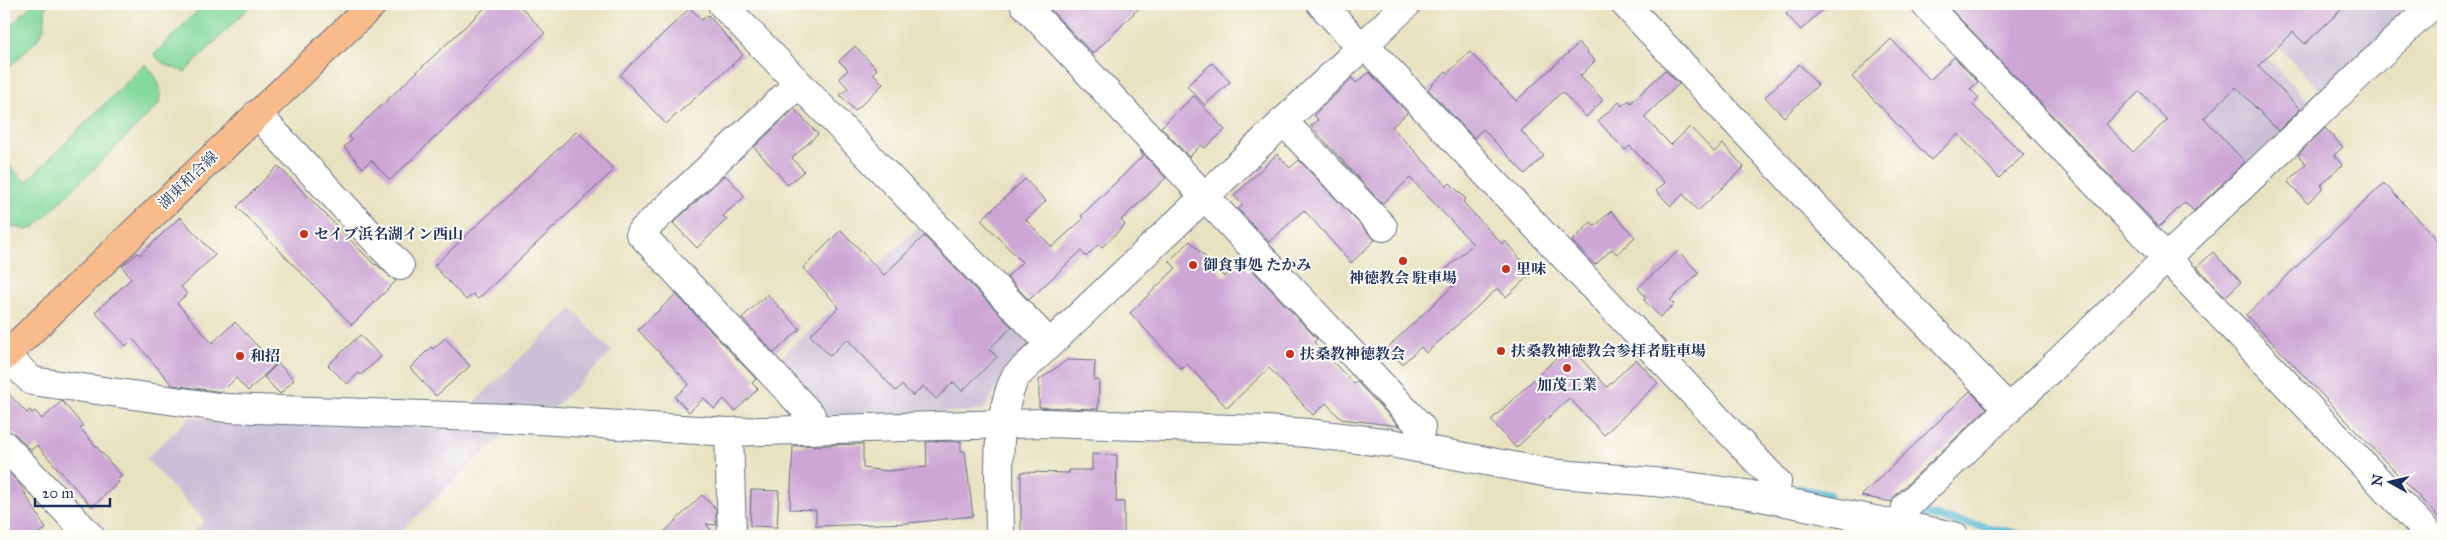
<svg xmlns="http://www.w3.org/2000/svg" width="2447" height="540" font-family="'IM FELL Great Primer','Noto Serif JP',serif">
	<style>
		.industrial { fill: #cabfd6 }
		.green { fill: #84d99c; stroke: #50847d }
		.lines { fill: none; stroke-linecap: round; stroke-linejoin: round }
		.stream { stroke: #53b7d2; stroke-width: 8 }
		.building { fill: #cda6d5; fill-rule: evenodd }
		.minor-casing { stroke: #636e81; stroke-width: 30 }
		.major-casing { stroke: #636e81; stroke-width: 30 }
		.minor { stroke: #fff; stroke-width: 28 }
		.major { stroke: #fabb8c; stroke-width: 28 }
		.poi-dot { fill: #c8321e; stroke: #fdfcf7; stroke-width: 2 }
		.labels { text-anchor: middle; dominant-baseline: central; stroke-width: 4; stroke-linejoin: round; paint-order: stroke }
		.street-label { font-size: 15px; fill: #1b2f5e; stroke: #fdfcf7 }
		.poi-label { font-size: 15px; font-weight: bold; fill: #1b2f5e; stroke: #fdfcf7; text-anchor: start }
	</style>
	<rect width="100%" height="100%" fill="#fdfcf7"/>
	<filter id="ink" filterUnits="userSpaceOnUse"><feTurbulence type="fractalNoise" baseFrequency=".02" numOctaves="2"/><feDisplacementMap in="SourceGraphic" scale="10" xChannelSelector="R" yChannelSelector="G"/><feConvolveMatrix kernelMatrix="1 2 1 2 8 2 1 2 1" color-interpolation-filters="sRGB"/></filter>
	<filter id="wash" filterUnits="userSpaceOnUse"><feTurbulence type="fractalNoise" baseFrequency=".0096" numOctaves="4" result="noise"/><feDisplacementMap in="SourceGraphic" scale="20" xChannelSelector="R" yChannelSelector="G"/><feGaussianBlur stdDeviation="1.12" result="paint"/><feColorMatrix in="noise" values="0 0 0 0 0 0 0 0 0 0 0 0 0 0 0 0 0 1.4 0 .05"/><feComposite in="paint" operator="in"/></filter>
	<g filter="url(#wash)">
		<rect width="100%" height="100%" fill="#e9e2c1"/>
		<g class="industrial">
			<polygon points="2053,4 2216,4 2313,106 2227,187"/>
			<polygon points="2237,4 2419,4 2324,95"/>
			<polygon points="923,223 1031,344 1006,371 983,411 820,417 772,366"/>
			<polygon points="572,309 612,352 554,408 472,404"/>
			<polygon points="190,417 225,421 507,431 396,536 189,536 205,521 146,459"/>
		</g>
		<g class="green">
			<polygon points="32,4 46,4 44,28 37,40 4,73 4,32"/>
			<polygon points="204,4 252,4 185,72 164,64 154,55"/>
			<path d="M 145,64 C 157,78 163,84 159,104 L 35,227 L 27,230 L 4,224 L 4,160 L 26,182 Z"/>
		</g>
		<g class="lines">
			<g class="stream">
				<polyline points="1797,488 1829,495"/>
				<polyline points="1923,514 2028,536"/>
			</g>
		</g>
		<g id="blocks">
			<g class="building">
				<polygon points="489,4 518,4 545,33 390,180 371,160 363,168 344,147 352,140 349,136"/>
				<polygon points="1045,4 1143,4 1093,54"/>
				<polygon points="1797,4 1828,4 1801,30 1786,14"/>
				<path d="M 1946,4 L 2347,4 L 2305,44 L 2293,32 L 2258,66 L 2300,109 L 2278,131 L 2236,87 L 2204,118 L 2245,162 L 2194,211 L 2185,202 L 2159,227 ZM 2140,91 L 2167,120 L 2133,152 L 2106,124 Z"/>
				<polygon points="690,8 702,20 708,15 743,55 666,124 620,75"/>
				<polygon points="1891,39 1930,80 1954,57 1978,82 1970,89 1979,98 1973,105 2024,155 1999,178 1958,134 1931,160 1852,77"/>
				<polygon points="1579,43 1595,61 1580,76 1603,100 1586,117 1562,92 1521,131 1544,156 1525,174 1483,129 1474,138 1428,89 1446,71 1448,73 1470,52 1516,101"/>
				<polygon points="855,46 877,69 873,73 883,84 855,111 840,95 848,88 839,78 848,70 839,61"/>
				<polygon points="1212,63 1230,82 1205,105 1187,86"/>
				<polygon points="1799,64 1818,85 1784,117 1765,97"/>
				<polygon points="1665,70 1679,84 1644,117 1671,145 1690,127 1714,152 1723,144 1744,167 1698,211 1683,194 1671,206 1656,191 1665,183 1630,146 1625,150 1598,121 1619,102 1622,106 1629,100 1631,103"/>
				<polygon points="1369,72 1407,113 1392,127 1447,186 1450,183 1466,199 1463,202 1502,244 1505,241 1532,273 1506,297 1498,288 1426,353 1421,347 1402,364 1387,348 1454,285 1442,273 1473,244 1410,178 1382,204 1311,126 1318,120 1314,115 1352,78 1356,83"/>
				<polygon points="1194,96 1225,130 1205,148 1201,145 1189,157 1161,127"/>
				<polygon points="794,109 818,134 792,158 804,171 788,185 754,147"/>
				<polygon points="2325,128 2343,147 2334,155 2342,165 2321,185 2324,187 2307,203 2288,182 2306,164 2298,155"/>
				<polygon points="577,131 614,170 478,299 473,294 466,300 434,266"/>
				<polygon points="1139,149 1166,178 1121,220 1125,225 1102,247 1099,244 1086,257 1081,251 1029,300 1007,277 1022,262 981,220 1025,179 1046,201 1026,220 1052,247 1083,219 1081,216 1143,156"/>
				<polygon points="1277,154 1290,168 1299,160 1375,240 1351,263 1304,210 1269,242 1238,209 1243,205 1234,196"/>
				<polygon points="278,166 375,265 376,264 396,281 352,325 237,207"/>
				<polygon points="725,175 745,196 723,216 727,219 697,248 673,223"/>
				<polygon points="2384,183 2443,246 2443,522 2246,315"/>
				<polygon points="1611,211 1635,237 1617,254 1612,249 1595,265 1572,241 1591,222 1595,226"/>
				<polygon points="180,217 215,255 181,287 187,294 177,303 212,343 235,322 275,365 248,391 236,378 222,392 172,385 133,339 126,346 95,312 131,279 122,266 138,253 140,255"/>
				<polygon points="841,230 884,275 924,236 1012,327 989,349 997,357 962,391 954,382 936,399 923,386 913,396 902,385 896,391 847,339 830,356 810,335 839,307 803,268"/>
				<polygon points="1190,241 1224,277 1243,260 1317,339 1314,342 1354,384 1357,382 1399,426 1341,419 1326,403 1313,415 1269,368 1227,408 1187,364 1182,369 1130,313 1176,268 1169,261"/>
				<polygon points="1678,251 1699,273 1670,300 1674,304 1660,317 1644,300 1646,297 1638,288"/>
				<polygon points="2213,252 2241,282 2225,297 2197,267"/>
				<polygon points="676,294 756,379 752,383 758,389 735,411 724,399 714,409 704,398 689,412 675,397 689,384 638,330"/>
				<polygon points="767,294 800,329 774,353 742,318"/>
				<polygon points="360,335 381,357 361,375 359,373 347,384 328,365"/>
				<polygon points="445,338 470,366 436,396 410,368 431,347 433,349"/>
				<polygon points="1569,346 1607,387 1636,359 1658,383 1604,435 1569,398 1516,448 1491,420"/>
				<polygon points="1067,360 1095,361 1094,380 1099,380 1098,409 1039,407 1039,380"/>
				<polygon points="278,363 294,380 280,394 264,377"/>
				<polygon points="4,389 27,413 30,410 32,413 35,411 42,419 62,401 83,426 80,428 122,476 117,480 119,482 92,507 37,445 31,450 15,434 4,430"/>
				<polygon points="1970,391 1987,408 1895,496 1892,502 1861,496"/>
				<polygon points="961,441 961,451 965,451 973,516 909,523 816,526 816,510 790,509 793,446 863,444 863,468 887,471 927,467 926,442"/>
				<polygon points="1092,454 1117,455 1116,502 1124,502 1124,536 1021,536 1021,472 1069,473 1069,470 1092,470"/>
				<polygon points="4,467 19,483 46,529 34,536 10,536 4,526"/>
				<polygon points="751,490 779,491 777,527 750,526"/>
				<polygon points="702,495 716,509 716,525 706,524 716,536 660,536"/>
			</g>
		</g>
	</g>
	<g filter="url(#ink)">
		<use href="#blocks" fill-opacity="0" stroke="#636e81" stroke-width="1"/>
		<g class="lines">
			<g class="minor-casing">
				<g id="minor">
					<polyline points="722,4 1049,343"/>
					<polyline points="1024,4 1421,427 1417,448"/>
					<polyline points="1321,4 1361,47"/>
					<polyline points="1625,4 1857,251 2009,409"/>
					<polyline points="1925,4 2431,536"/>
					<polyline points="1364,44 1777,482 1774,499"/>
					<polyline points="798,84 640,233 811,415 811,430"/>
					<polyline points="257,114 400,266"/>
					<polyline points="1283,121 1383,227"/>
					<polyline points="6,355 32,381 226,408 508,418 729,432 1044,423 1265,430 1307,433 1391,443 1549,473 1665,483 1746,494 1954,536"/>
					<polyline points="729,432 732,536"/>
					<polyline points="4,445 90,536"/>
					<polyline points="1902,525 1906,507 2433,4"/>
					<path d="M 1000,536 C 1000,483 993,426 1015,377 L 1407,4"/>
				</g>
			</g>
			<g class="major-casing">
				<polyline id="major" points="4,357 373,4"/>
			</g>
			<use href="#minor" class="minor"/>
			<use href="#major" class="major"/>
		</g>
	</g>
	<g class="poi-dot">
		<circle cx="304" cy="234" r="5"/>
		<circle cx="1403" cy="261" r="5"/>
		<circle cx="1193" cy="265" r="5"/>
		<circle cx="1506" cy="269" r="5"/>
		<circle cx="1501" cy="351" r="5"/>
		<circle cx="1290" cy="354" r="5"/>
		<circle cx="240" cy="356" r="5"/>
		<circle cx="1567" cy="368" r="5"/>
	</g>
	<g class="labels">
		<g class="street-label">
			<text transform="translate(188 180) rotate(-44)">湖東和合線</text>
		</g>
		<g class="poi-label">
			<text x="314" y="234">セイブ浜名湖イン西山</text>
			<text x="1203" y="265">御食事処 たかみ</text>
			<text x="1516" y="269">里味</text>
			<text x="1403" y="278" text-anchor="middle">神徳教会 駐車場</text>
			<text x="1511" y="351">扶桑教神徳教会参拝者駐車場</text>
			<text x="1300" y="354">扶桑教神徳教会</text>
			<text x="250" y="356">和招</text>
			<text x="1567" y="385" text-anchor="middle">加茂工業</text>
		</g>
	</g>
	<rect width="2447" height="540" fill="none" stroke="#fdfcf7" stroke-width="20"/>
	<g transform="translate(2390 482) rotate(278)" stroke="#fdfcf7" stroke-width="4" paint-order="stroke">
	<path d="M0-4L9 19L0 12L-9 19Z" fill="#1b2f5e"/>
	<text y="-8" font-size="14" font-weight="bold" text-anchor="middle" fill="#1b2f5e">N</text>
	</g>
	<path d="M35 498v8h75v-8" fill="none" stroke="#1b2f5e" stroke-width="2.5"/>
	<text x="42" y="498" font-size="15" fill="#1b2f5e" stroke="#fdfcf7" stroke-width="4" paint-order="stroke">20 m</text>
</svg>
